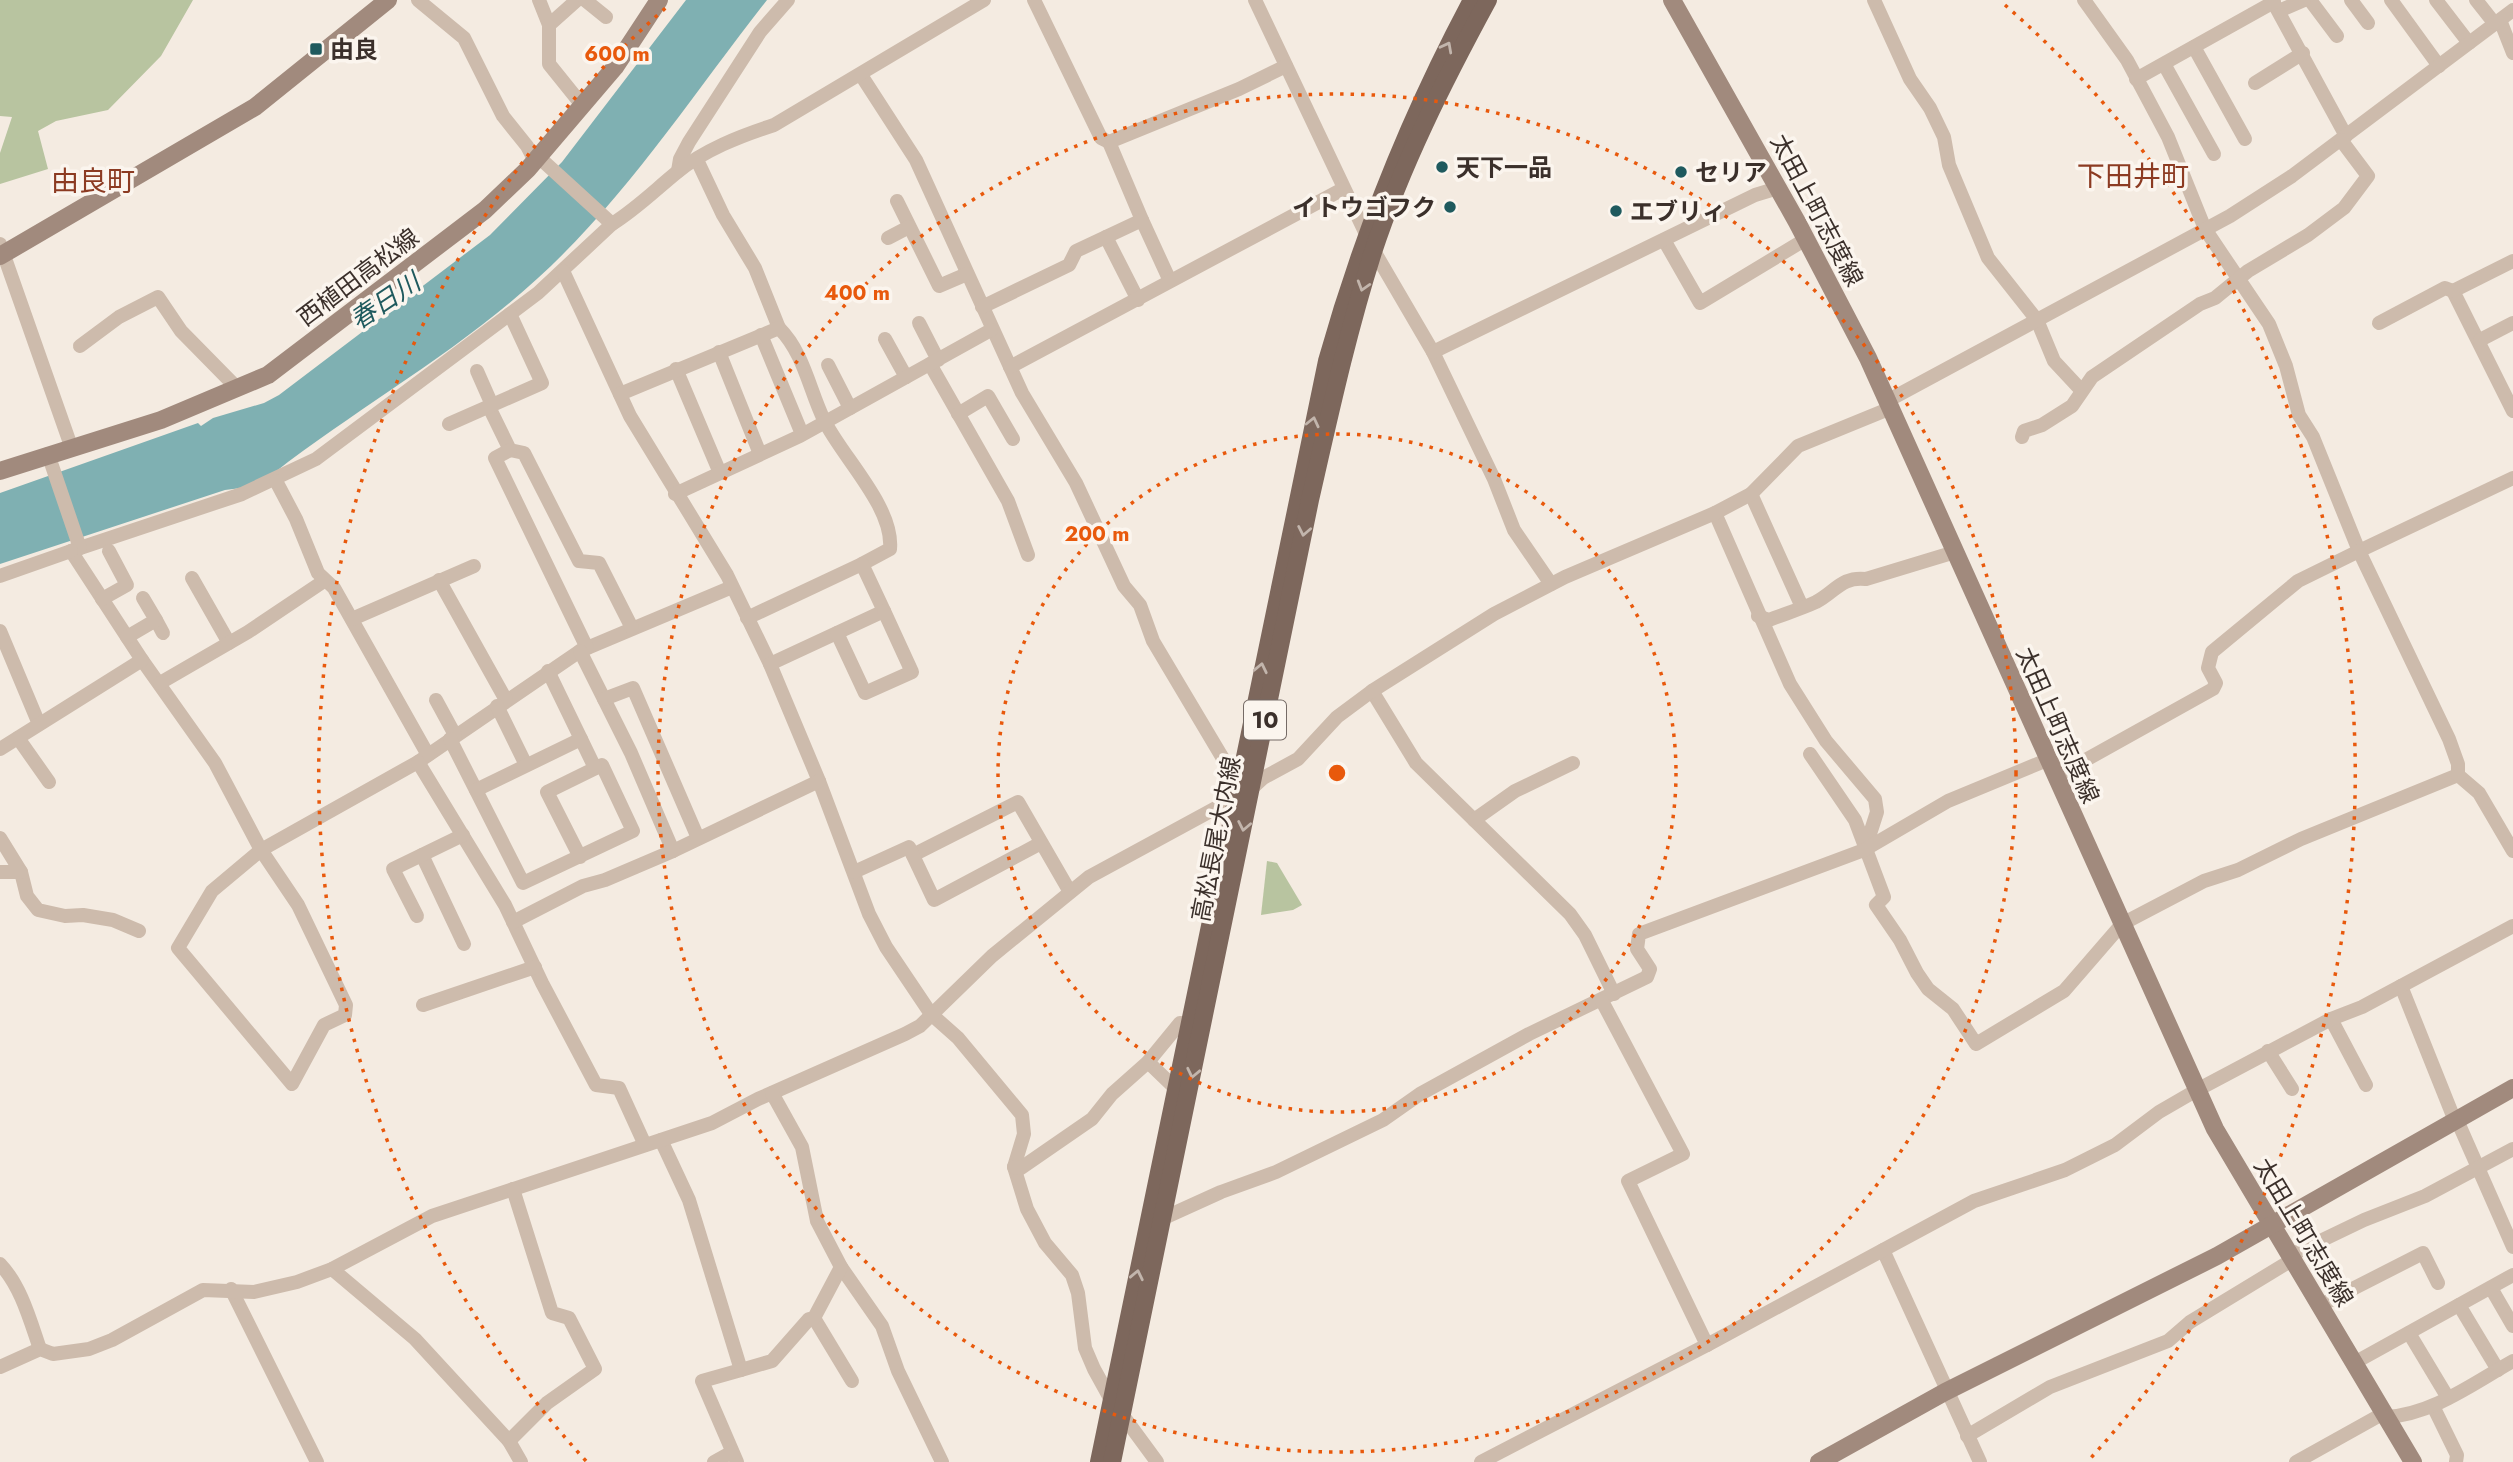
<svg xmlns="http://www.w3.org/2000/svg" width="2513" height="1462" font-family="Jost,'Noto Sans JP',sans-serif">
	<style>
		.green { fill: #b8c4a0 }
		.water { fill: #7fb0b2 }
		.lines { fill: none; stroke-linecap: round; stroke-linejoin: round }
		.street { stroke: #cdbbac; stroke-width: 14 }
		.secondary { stroke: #a18a7d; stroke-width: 18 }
		.primary { stroke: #7d675c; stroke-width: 18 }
		.oneway { stroke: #c2b5ac }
		.ring { fill: none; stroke: #e8590c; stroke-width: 3.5; stroke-dasharray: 3.5 7 }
		.poi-dot { fill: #1f5a5e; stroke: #fbf5ee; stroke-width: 2.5 }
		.labels { text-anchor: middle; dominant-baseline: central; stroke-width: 7; stroke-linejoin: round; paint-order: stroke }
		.shield { fill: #fbf5ee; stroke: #756b66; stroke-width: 2 }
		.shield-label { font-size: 23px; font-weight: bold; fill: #3b302b }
		.poi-label { font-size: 24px; font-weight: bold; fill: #3b302b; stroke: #fbf5ee; text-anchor: start }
		.street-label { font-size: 24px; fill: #3b302b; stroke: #fbf5ee }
		.water-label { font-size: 26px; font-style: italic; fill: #1f5a5e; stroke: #fbf5ee }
		.quarter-label { font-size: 28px; fill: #8c3b22; stroke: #fbf5ee }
		.centre { fill: #e8590c; stroke: #fbf5ee; stroke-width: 3.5 }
		.ring-label { font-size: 21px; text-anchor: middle; font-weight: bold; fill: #e8590c; stroke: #fbf5ee; stroke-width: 7; stroke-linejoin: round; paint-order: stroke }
	</style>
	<rect width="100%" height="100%" fill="#f4ebe1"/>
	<g class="green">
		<polygon points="0,0 193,0 161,56 108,110 56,121 38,131 48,169 0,184 0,153 12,117 0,116"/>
		<polygon points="1267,861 1277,863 1302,905 1293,910 1261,915"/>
	</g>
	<path class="water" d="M 686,0 L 767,0 C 693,94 628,196 538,278 C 457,353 360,406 274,473 L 241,488 L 225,490 L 0,564 L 0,493 L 198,423 L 201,426 L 213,418 L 264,403 L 279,395 L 490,235 L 562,162 Z"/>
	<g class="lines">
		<g class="street">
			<polyline points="418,0 464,38 503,116 527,146 535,161 543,161 612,224 538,293 316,459 242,494 71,551 142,660 215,763 261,850 298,905 346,1005 345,1015 324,1025 292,1084 178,948 212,891 261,850 418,762 580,651 732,587"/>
			<polyline points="539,0 549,25"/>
			<polyline points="577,0 549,25 549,64 582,105"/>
			<polyline points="585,0 606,17"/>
			<polyline points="1034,0 1101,138 1109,142"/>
			<polyline points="1255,0 1374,251 1433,352 1494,479 1514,530 1551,584"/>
			<polyline points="1874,0 1910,79 1930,108 1944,137 1949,165 1988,258 2037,320 2054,361 2081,390"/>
			<polyline points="2084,0 2127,60 2168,137 2205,229 2269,324 2286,366 2299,415 2313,437 2359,551 2513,478"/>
			<polyline points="2272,0 2346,136"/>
			<polyline points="2310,0 2337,36"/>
			<polyline points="2351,0 2368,23"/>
			<polyline points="2391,0 2439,66"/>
			<polyline points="2436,0 2469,43"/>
			<polyline points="2476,0 2495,24"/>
			<polyline points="2279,11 2304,0"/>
			<polyline points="2500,20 2513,53"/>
			<polyline points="2194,47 2245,139"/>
			<polyline points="2164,64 2214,154"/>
			<polyline points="861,75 916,160 1022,393 1076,483 1124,586 1140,605 1153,641 1231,772 1240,774"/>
			<polyline points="2136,79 2274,2"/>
			<polyline points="2255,83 2303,53"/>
			<polyline points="697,160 723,215 755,268 779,328"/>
			<polyline points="678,171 680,159 689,142 760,32 788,0"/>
			<polyline points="897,201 939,286 967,274"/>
			<polyline points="1142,220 1109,142 1239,89 1286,66"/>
			<path d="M 612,224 C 636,209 654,191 676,173 C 704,150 740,136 774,125 L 984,0"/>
			<polyline points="1106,237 1138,300"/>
			<polyline points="888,238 909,227"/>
			<polyline points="1664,240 1700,303 1806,239"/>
			<polyline points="0,244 71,446"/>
			<polyline points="2513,261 2453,291 2513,411"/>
			<polyline points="563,271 630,416 727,575 770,664 819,781 869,914 886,947 931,1014 958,1038 1022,1115 1024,1134 1014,1167 1027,1209 1045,1243 1072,1275 1078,1293 1085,1348 1094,1369 1110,1398 1157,1462"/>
			<polyline points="982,307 1069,265 1076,251 1142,220 1170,281"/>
			<polyline points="919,323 938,360"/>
			<polyline points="2379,323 2445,288 2453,291"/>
			<polyline points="761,335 802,434"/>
			<polyline points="885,339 906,377"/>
			<polyline points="2480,340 2513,323"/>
			<polyline points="80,346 119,317 158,297 181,331 238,389"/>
			<polyline points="719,352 760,454"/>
			<polyline points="1433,352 1755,195 1778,188"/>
			<polyline points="930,364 1008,501 1028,555"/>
			<polyline points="828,365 850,408"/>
			<polyline points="1010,367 1343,189"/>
			<polyline points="676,369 720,473"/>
			<polyline points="477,371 492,405"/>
			<path d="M 620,394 L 779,328 C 804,353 809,389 824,420 C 842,457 894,507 890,549 L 862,564"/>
			<polyline points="1887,401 2230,216 2292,176 2513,10"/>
			<polyline points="489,407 510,450 524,453 579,561 599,563 632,628"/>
			<polyline points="958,414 988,396 1013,439"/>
			<polyline points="449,424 542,383 510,314"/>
			<polyline points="2022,437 2024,431 2042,425 2072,406 2092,377 2200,304 2215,298 2248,271 2308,235 2344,208 2368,176 2341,140"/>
			<polyline points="510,450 495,458 587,648"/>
			<polyline points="48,454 80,548"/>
			<polyline points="276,481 296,519 318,573 334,588 428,755"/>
			<polyline points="675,494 800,436 991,330"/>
			<polyline points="1751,494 1802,607"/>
			<polyline points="1715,513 1790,684 1826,741 1875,799 1877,812 1868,840"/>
			<polyline points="0,576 71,551"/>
			<polyline points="192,578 229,643"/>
			<polyline points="439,580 506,700"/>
			<polyline points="102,599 127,585 109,551"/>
			<path d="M 1758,616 L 1769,620 C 1784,614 1801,609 1816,602 C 1835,592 1842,576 1866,579 L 1955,552"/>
			<polyline points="747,618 862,564 884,611 770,664"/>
			<polyline points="352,619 474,566"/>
			<polyline points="156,620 163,633"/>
			<polyline points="0,631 39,724"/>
			<polyline points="837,633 865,693 912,672 884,611"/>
			<polyline points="127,637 156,620 143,598"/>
			<polyline points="580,651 631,753 673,851 819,781"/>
			<polyline points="548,671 581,739"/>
			<polyline points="160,683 248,632 324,581"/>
			<polyline points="1372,691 1416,763 1570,914 1585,935 1614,994"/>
			<polyline points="604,699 633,688 698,838"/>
			<polyline points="436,700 455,735"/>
			<polyline points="497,706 526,765"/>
			<polyline points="18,738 49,782"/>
			<polyline points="450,739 523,883 633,831 602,765 547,792 580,857"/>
			<polyline points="0,749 142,660"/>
			<polyline points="1810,754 1855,820 1884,897 1876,905 1900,940 1917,973 1928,989 1953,1009 1976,1044 2064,991 2122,924 2204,881 2238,870 2301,839 2458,775"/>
			<polyline points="418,762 505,905 542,983 596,1085 619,1088 645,1145"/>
			<polyline points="2055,777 2213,689 2216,683 2208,668 2212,652 2298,581 2359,551 2449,739 2458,764 2458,775 2479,793 2513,851"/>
			<polyline points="476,790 581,739 595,768"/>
			<polyline points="1474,820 1515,791 1573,763"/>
			<polyline points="0,838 21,872 27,896 38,910 65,916 83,915 113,920 139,931"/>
			<polyline points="422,855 464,944"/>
			<polyline points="913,855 1018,802 1070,892"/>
			<polyline points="0,872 21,872"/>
			<polyline points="854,872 909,847 934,900 1041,843"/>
			<polyline points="417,916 393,869 463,835"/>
			<polyline points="513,922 583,886 605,880 673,851"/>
			<polyline points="2401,986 2455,1121"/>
			<polyline points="423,1005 535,967"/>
			<polyline points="2331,1019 2366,1085"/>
			<polyline points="2268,1051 2292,1089"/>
			<polyline points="1148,1062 1175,1088"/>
			<polyline points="2457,1120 2513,1247"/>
			<polyline points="661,1140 689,1200 741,1370 702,1381 737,1462"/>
			<polyline points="1014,1167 1021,1168 1092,1119 1112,1094 1148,1062 1180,1023 1189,1024"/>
			<polyline points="1157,1221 1221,1192 1276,1172 1383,1120 1420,1094 1529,1034 1647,977 1650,969 1637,949 1639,934 1864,850 1948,801 2047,760"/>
			<polyline points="1883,1250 1980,1462"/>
			<polyline points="2289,1256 2364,1220 2425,1196 2513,1149"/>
			<path d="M 0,1264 C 21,1286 30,1320 40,1349"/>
			<polyline points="841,1267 882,1326 898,1371 942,1462"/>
			<polyline points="332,1269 415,1339 509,1441 521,1462"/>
			<polyline points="2491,1288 2513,1326"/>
			<polyline points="231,1289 317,1462"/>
			<polyline points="2459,1305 2498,1370"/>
			<polyline points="2319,1306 2423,1253 2438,1283"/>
			<polyline points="814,1318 852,1381"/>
			<polyline points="2409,1333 2448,1398"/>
			<polyline points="1707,1345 1974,1201 2065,1170 2115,1145 2159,1112 2197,1090 2331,1019 2362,1007 2513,926"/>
			<polyline points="2354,1363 2513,1275"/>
			<polyline points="0,1367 40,1349 53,1354 89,1349 112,1340 203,1290 254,1292 297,1282 332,1269 432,1216 712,1123 758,1099 905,1034 920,1026 992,956 1089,877 1251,789 1263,778 1298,759 1337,717 1372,691 1494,614 1565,577 1715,513 1751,494 1798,446 1891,408"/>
			<polyline points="741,1370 772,1361 809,1319 814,1318 841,1267 817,1221 802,1147 772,1093"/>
			<polyline points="2433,1406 2457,1455 2456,1462"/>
			<path d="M 2386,1417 C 2433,1414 2472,1384 2513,1361"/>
			<polyline points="1967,1436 2050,1387 2168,1341 2190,1322 2292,1260"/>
			<polyline points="509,1441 547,1403 595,1369 569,1318 552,1313 513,1189"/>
			<polyline points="714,1462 732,1452"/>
			<polyline points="1481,1462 1707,1345 1628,1181 1683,1154 1602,1001"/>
			<polyline points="2296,1462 2384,1413"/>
		</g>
		<g class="secondary">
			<polyline points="1672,0 1797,222 1868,358 2215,1129 2413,1462"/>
			<polyline points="0,256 255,107 388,0"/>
			<polyline points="0,471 161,420 268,375 485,210 528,169 615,67 659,0"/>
			<polyline points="1819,1462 1945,1392 2217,1256 2513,1088"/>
		</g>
		<g class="primary">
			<path d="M 1099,1462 L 1327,361 C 1363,233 1409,118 1472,0"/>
			<path d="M 1112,1462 L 1310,500 C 1329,417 1347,334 1373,252 C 1402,164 1444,81 1488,0"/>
		</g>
	</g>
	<defs><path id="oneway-chevron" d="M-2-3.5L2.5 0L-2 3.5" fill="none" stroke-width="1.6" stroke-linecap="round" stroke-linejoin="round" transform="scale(1.75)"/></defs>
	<g class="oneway">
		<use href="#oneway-chevron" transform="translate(1447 47) rotate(-62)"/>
		<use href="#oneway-chevron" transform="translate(1363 286) rotate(107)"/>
		<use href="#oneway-chevron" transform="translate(1313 422) rotate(-77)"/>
		<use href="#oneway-chevron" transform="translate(1304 531) rotate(101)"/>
		<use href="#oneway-chevron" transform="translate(1261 668) rotate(-78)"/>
		<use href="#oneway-chevron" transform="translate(1244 826) rotate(101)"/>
		<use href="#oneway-chevron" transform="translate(1193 1073) rotate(102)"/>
		<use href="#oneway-chevron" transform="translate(1137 1275) rotate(-78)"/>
	</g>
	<g class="ring">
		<circle cx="1337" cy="773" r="339"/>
		<circle cx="1337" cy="773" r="679"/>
		<path d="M586 1461A1018 1018 0 0 1 669 5M2005 5A1018 1018 0 0 1 2088 1461"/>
	</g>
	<g class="poi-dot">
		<rect x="309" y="42" width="14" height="14" rx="3.5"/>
		<circle cx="1442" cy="167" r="7"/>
		<circle cx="1681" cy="172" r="7"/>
		<circle cx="1450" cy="207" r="7"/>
		<circle cx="1616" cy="211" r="7"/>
	</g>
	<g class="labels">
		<rect class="shield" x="1244" y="700.5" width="42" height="39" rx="5"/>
		<g class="shield-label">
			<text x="1265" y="720">10</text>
		</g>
		<g class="poi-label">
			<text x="330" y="49">由良</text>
			<text x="1456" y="167">天下一品</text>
			<text x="1695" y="172">セリア</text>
			<text x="1436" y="207" text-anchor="end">イトウゴフク</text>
			<text x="1630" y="211">エブリィ</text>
		</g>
		<g class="street-label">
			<text transform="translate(1817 210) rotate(62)">太田上町志度線</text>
			<text transform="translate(358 277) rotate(-37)">西植田高松線</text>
			<text transform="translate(2058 725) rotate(66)">太田上町志度線</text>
			<text transform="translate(1216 839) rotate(-79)">高松長尾大内線</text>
			<text transform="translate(2304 1232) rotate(59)">太田上町志度線</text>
		</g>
		<g class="water-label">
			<text transform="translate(385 301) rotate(-34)">春日川</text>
		</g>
		<g class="quarter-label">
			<text x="2133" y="176">下田井町</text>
			<text x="93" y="181">由良町</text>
		</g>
	</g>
	<circle cx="1337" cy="773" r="10" class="centre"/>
	<g class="ring-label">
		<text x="617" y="61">600 m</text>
		<text x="857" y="300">400 m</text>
		<text x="1097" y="541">200 m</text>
	</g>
</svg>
